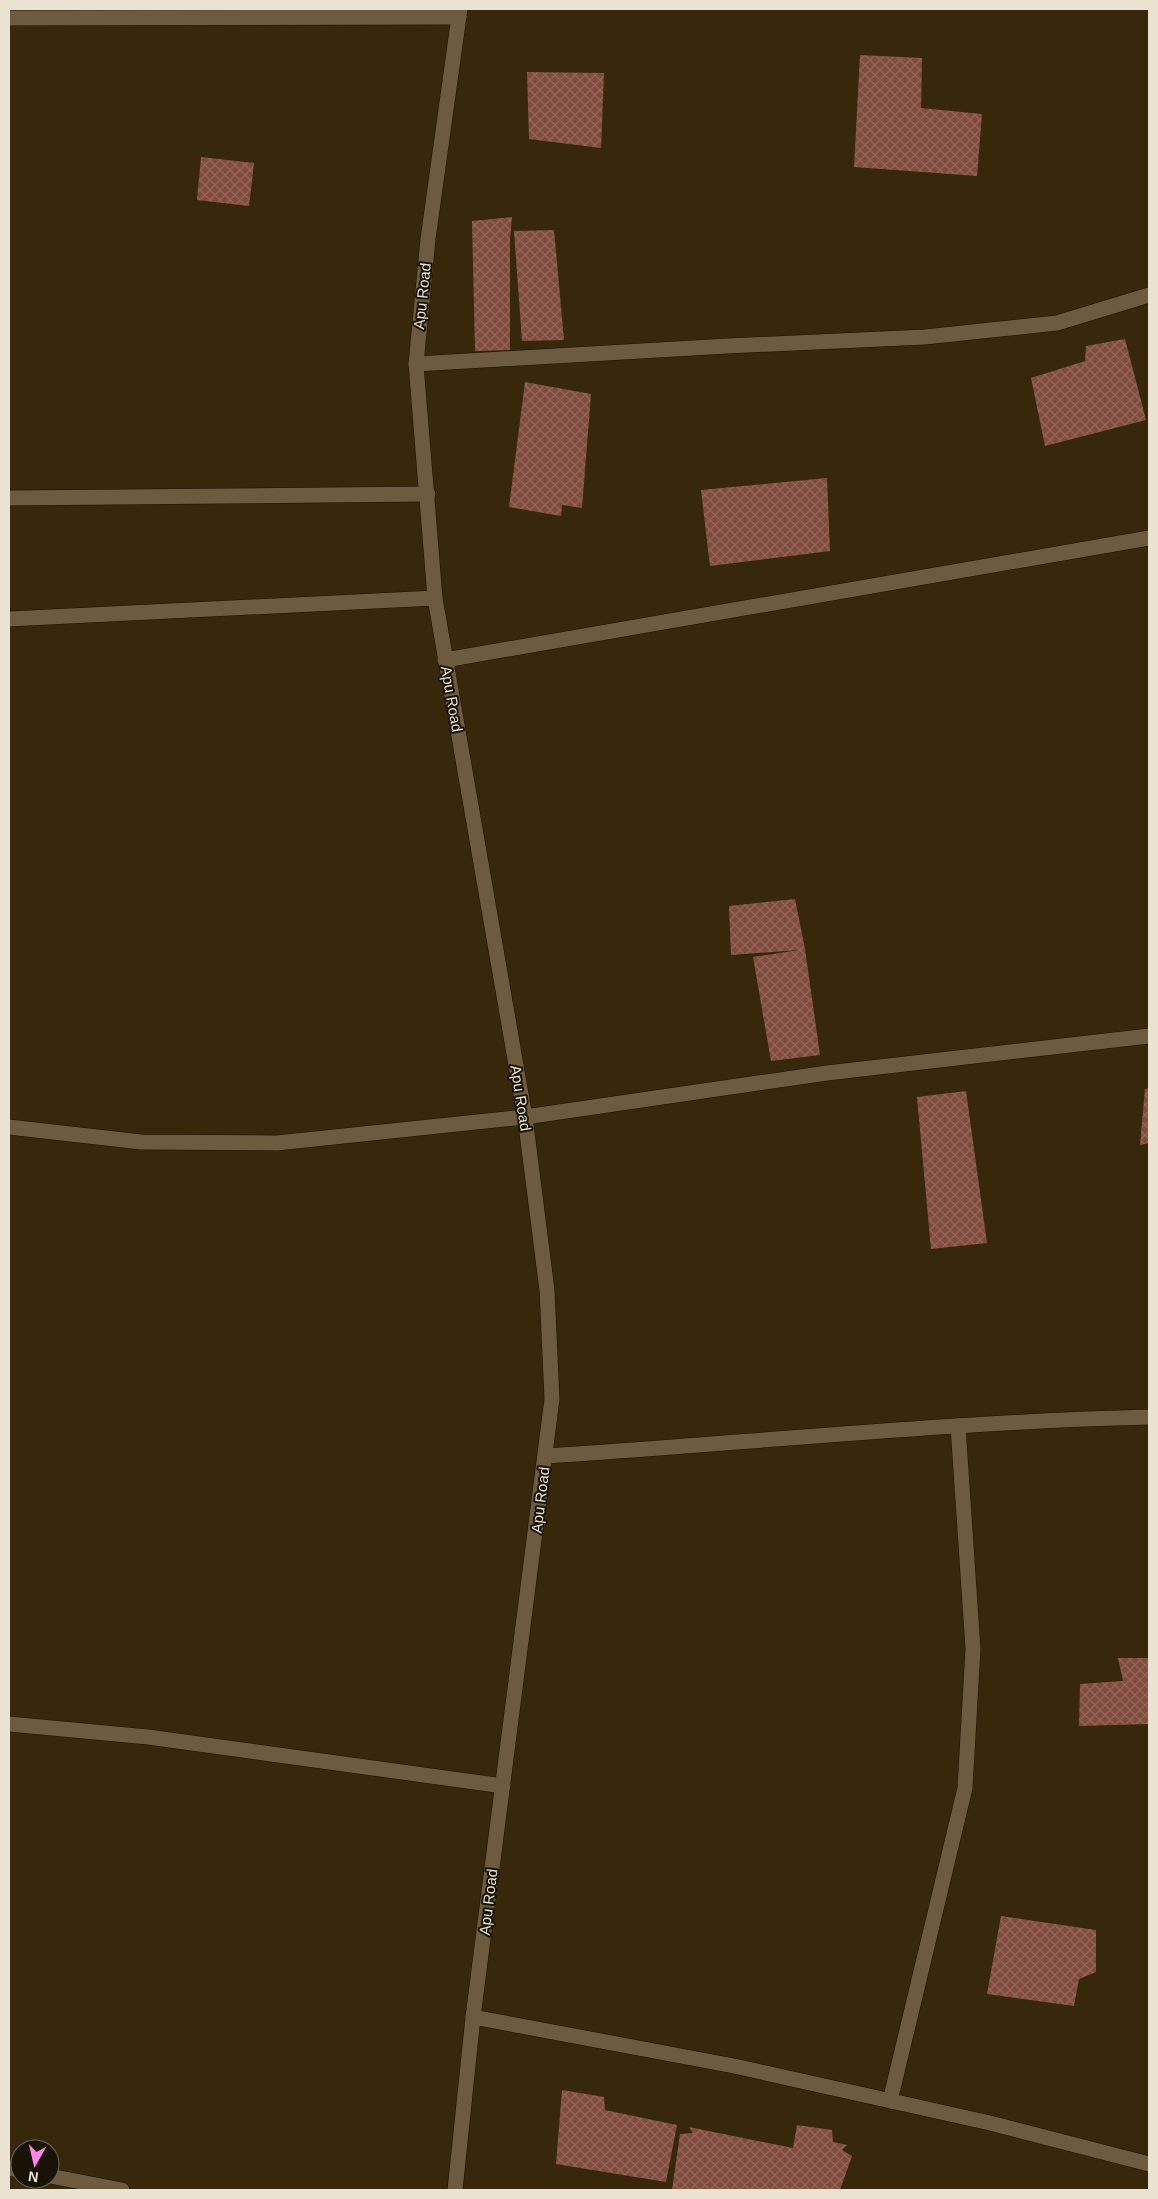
<svg xmlns="http://www.w3.org/2000/svg" width="1158" height="2199" font-family="Arial,sans-serif">
	<style>
		.building { fill: url(#building-cross-hatch) }
		.lines { fill: none; stroke-linecap: round; stroke-linejoin: round }
		.lane-casing { stroke: #1c1100; stroke-width: 16 }
		.street-casing { stroke: #1c1100; stroke-width: 16 }
		.lane { stroke: #6c5b3e; stroke-width: 15 }
		.street { stroke: #6c5b3e; stroke-width: 15 }
		.labels { text-anchor: middle; dominant-baseline: central; stroke-width: 4; stroke-linejoin: round; paint-order: stroke }
		.street-label { font-size: 15px; fill: #ebe2d1; stroke: #191307 }
	</style>
	<defs>
		<pattern id="building-cross-hatch" width="8" height="8" patternUnits="userSpaceOnUse" patternTransform="scale(1.25)"><rect width="8" height="8" fill="#814c3f"/><path d="M0 0l8 8M0 8l8-8" fill="none" stroke="#93665a"/></pattern>
	</defs>
	<rect width="100%" height="100%" fill="#37280b"/>
	<g class="building">
		<polygon points="860,55 922,58 921,108 982,114 977,176 854,167"/>
		<polygon points="527,72 604,73 601,148 529,139"/>
		<polygon points="201,157 254,163 249,206 197,200"/>
		<polygon points="512,217 510,239 510,350 475,351 472,221"/>
		<polygon points="554,230 564,340 522,341 514,231"/>
		<polygon points="1125,339 1146,420 1045,446 1031,378 1085,361 1086,346"/>
		<polygon points="525,382 591,394 582,508 562,505 561,516 509,507"/>
		<polygon points="827,478 830,551 710,566 701,490"/>
		<polygon points="795,899 805,949 820,1055 771,1061 753,957 799,950 731,955 729,906"/>
		<polygon points="1149,1088 1149,1143 1140,1145 1145,1089"/>
		<polygon points="966,1091 987,1243 931,1249 917,1097"/>
		<polygon points="1118,1658 1149,1658 1149,1724 1079,1726 1080,1684 1123,1681"/>
		<polygon points="1001,1916 1096,1930 1096,1972 1079,1979 1074,2006 987,1994"/>
		<polygon points="562,2090 604,2097 605,2110 677,2125 666,2182 556,2164"/>
		<polygon points="797,2125 832,2130 833,2142 847,2145 842,2150 852,2156 840,2190 672,2190 680,2134 693,2133 689,2127 793,2148"/>
	</g>
	<g class="lines">
		<g class="lane-casing">
			<g id="lane">
				<polyline points="416,364 727,346 925,337 1057,323 1149,295"/>
				<polyline points="445,660 1149,538"/>
				<polyline points="890,2101 965,1788 973,1649 958,1426"/>
			</g>
		</g>
		<g class="street-casing">
			<g id="street">
				<polyline points="9,18 459,17"/>
				<polyline points="9,498 428,494"/>
				<polyline points="9,619 435,598"/>
				<polyline points="9,1127 141,1142 277,1143 525,1117 827,1073 1149,1036"/>
				<path d="M 546,1456 C 747,1443 948,1422 1149,1417"/>
				<polyline points="9,1724 148,1737 503,1786"/>
				<polyline points="473,2017 734,2066 990,2123 1149,2164"/>
				<polyline points="9,2168 20,2170"/>
				<polyline points="50,2176 122,2190"/>
				<polyline points="455,2190 473,2017 552,1399 547,1290 525,1117 435,598 416,364 428,239 460,9"/>
			</g>
		</g>
		<use href="#lane" class="lane"/>
		<use href="#street" class="street"/>
	</g>
	<g class="labels">
		<g class="street-label">
			<text transform="translate(422 296) rotate(-84)">Apu Road</text>
			<text transform="translate(452 699) rotate(80)">Apu Road</text>
			<text transform="translate(521 1098) rotate(81)">Apu Road</text>
			<text transform="translate(540 1500) rotate(-83)">Apu Road</text>
			<text transform="translate(488 1902) rotate(-83)">Apu Road</text>
		</g>
	</g>
	<rect width="1158" height="2199" fill="none" stroke="#ebe2d1" stroke-width="20"/>
	<g transform="translate(35 2164) rotate(188)"><circle r="24" fill="#191307" stroke="#6d6658"/>
	<path d="M0-4L9 19L0 12L-9 19Z" fill="#fc86e3"/>
	<text y="-8" font-size="14" font-weight="bold" text-anchor="middle" fill="#ebe2d1">N</text>
	</g>
</svg>
